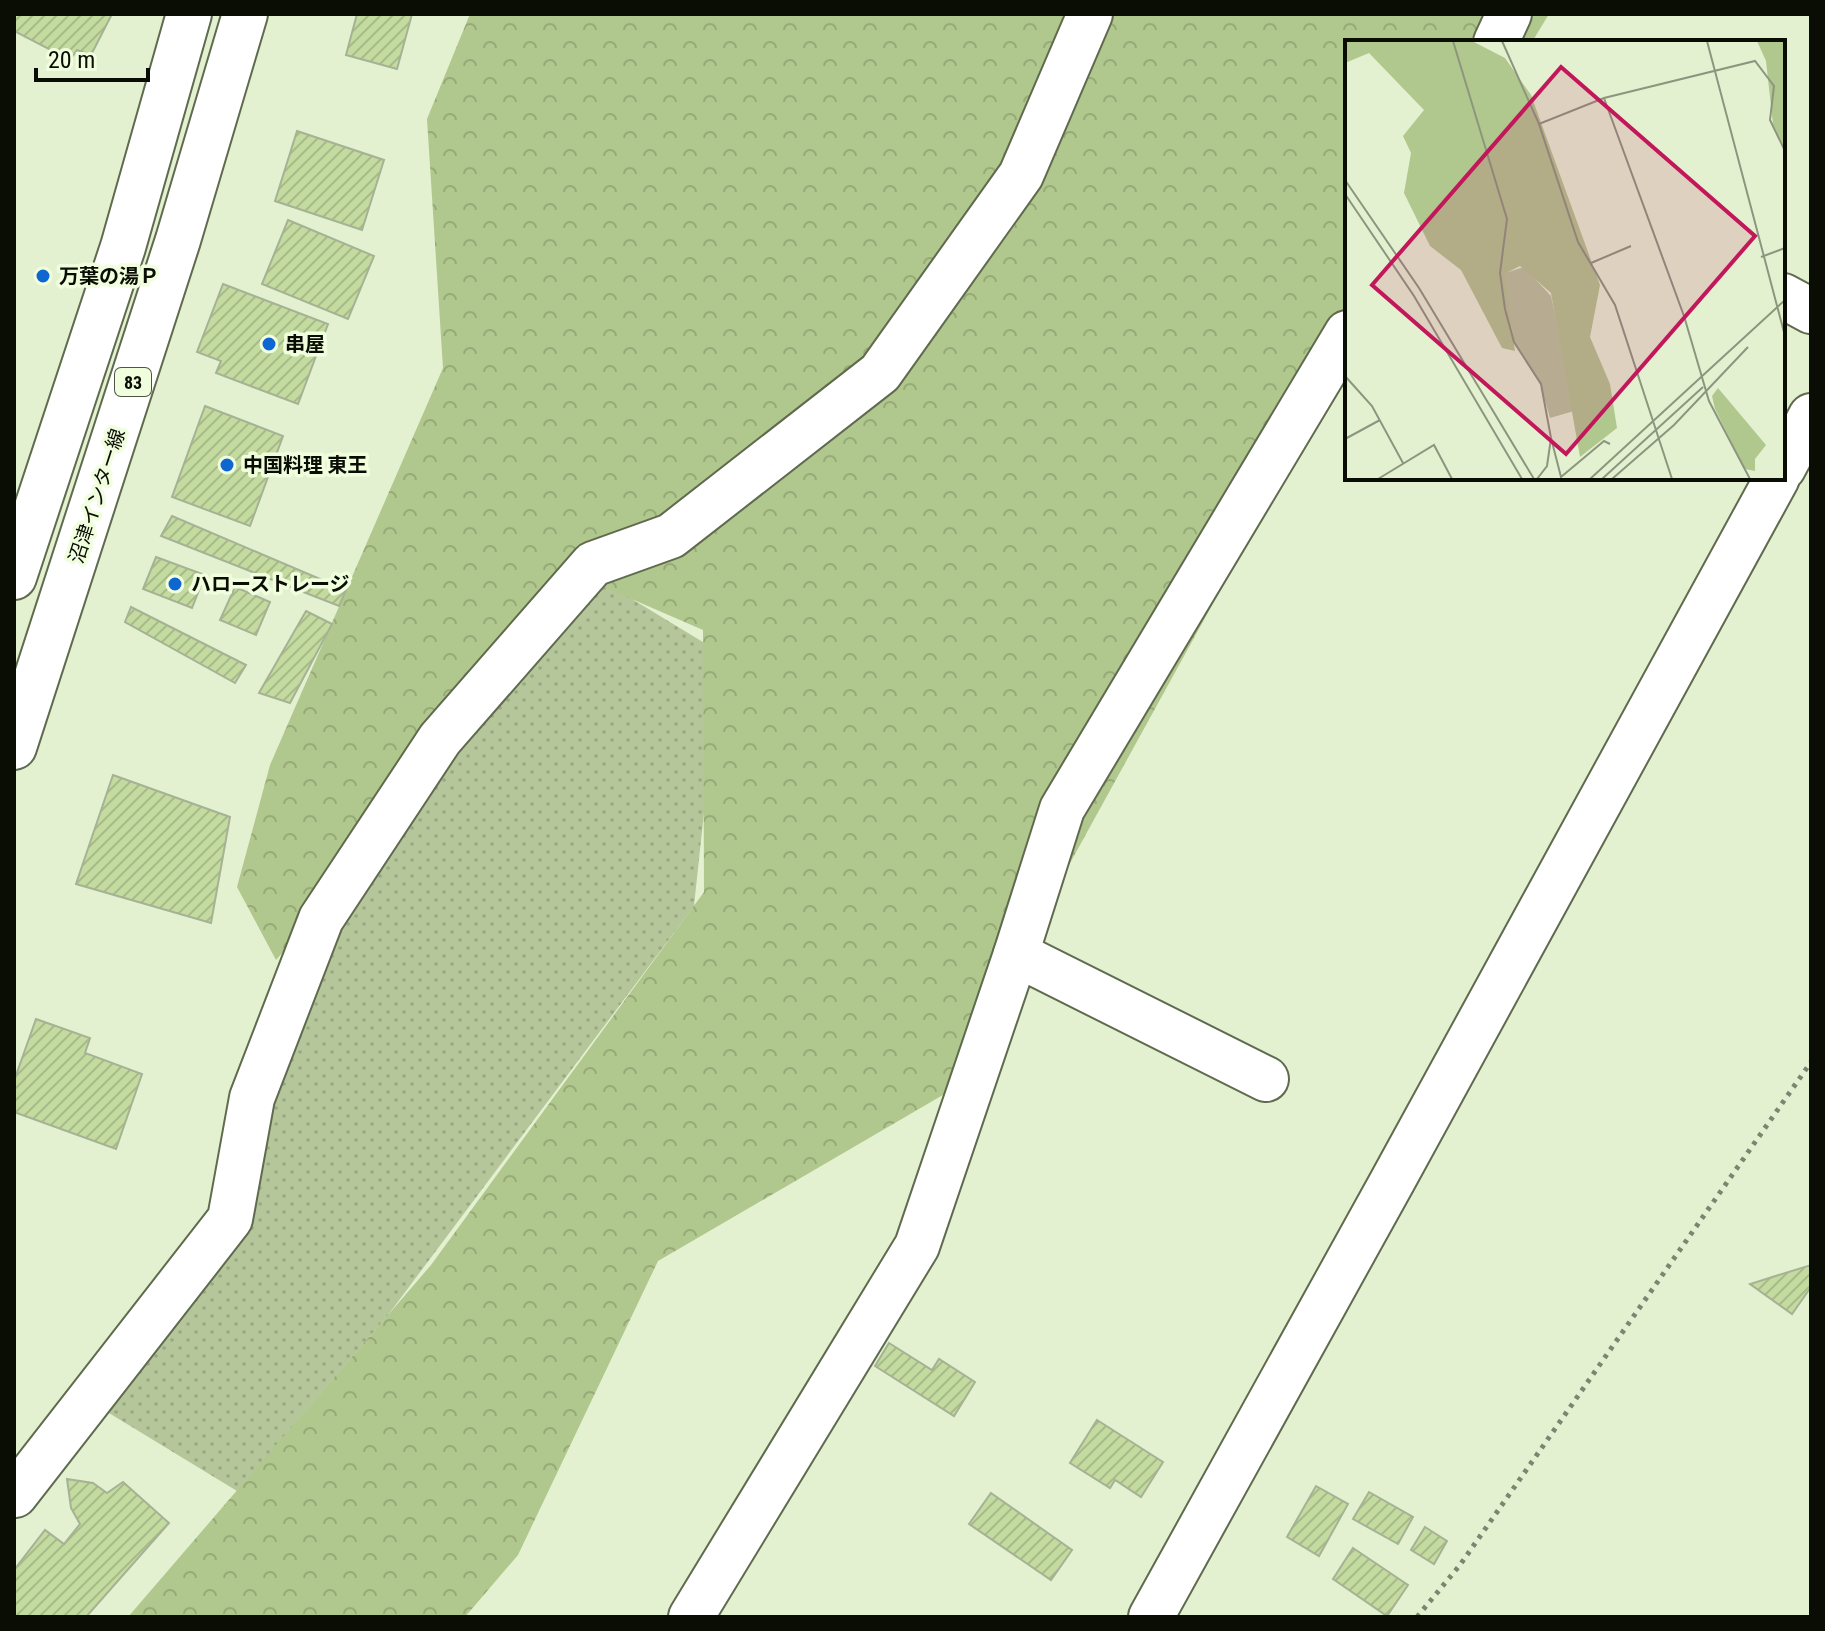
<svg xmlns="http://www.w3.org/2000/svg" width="1825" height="1631" font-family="'Roboto Condensed','Noto Sans JP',sans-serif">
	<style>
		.green { fill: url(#green-dots) }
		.forest { fill: url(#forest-crowns) }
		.building { fill: url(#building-hatch); stroke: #a5b294; stroke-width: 2 }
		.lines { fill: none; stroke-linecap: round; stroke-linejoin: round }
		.street-casing { stroke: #5f6a4e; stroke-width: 48 }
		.primary-casing { stroke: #5f6a4e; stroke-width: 48 }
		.path { stroke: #7c8570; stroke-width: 5; stroke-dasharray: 4 6; stroke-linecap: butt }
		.street { stroke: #fff; stroke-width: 44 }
		.primary { stroke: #fff; stroke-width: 44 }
		.poi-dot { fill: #0e67d0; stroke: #f1fede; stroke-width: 3 }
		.labels { text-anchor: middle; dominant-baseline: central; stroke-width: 7; stroke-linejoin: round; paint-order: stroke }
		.shield { fill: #f1fede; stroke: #4f5545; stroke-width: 2 }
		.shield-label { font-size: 18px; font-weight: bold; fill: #090d04 }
		.poi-label { font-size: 20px; font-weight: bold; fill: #090d04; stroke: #f1fede; text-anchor: start }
		.street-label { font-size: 20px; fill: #090d04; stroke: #f1fede }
		.inset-road { fill: none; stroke: #8c967f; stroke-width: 2 }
		.view { fill: #c2185b; fill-opacity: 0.15; stroke: #c2185b; stroke-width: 4 }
		.inset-edge { fill: none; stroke: #090d04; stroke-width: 4 }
	</style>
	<defs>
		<pattern id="green-dots" width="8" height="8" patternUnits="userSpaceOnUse" patternTransform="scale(2)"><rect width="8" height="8" fill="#b5c69a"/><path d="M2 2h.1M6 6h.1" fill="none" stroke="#9aa983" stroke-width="1.8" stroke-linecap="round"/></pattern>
		<pattern id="forest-crowns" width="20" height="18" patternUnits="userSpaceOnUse" patternTransform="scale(2)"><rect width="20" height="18" fill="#b0c78d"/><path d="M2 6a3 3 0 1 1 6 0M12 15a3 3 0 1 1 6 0" fill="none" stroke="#96aa78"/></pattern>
		<pattern id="building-hatch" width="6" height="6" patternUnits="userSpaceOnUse" patternTransform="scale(2)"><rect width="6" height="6" fill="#c4dba0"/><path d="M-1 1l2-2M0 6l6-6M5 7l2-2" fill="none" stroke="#a7bb88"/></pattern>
	</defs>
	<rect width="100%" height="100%" fill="#e4f1d1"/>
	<polygon class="green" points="594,576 721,653 694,906 388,1315 237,1491 104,1410 220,1231 321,919"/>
	<polygon class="forest" points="470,14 1549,14 1532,42 1347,42 1347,360 1069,865 948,1092 658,1261 518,1555 465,1617 128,1617 431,1265 704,892 703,630 604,587 276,960 237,887 270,765 443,368 427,119"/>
	<g class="building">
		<polygon points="14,14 112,14 91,55 77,50 70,60 14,31"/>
		<polygon points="357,14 412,14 397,69 346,55"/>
		<polygon points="297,131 384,160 362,230 275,201"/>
		<polygon points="288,220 374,256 348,319 262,284"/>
		<polygon points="223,284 328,324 298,404 216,373 221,361 197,352"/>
		<polygon points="205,406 283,436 250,526 172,497"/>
		<polygon points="172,516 346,590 339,606 161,536"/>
		<polygon points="156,557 205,575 192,608 143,589"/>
		<polygon points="235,587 270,602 256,635 220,620"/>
		<polygon points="131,607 246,665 235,683 125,622"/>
		<polygon points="306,611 332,624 290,703 259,693"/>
		<polygon points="113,775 230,817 211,923 76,884"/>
		<polygon points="36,1019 90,1038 85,1053 142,1074 116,1149 14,1112 14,1081"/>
		<polygon points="1811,1265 1811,1287 1792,1314 1750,1284"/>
		<polygon points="889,1343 932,1370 939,1359 975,1382 954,1416 875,1366"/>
		<polygon points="1097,1420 1163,1462 1141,1497 1115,1480 1110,1488 1070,1463"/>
		<polygon points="67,1479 93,1483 107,1493 123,1482 169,1523 86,1617 14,1617 14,1570 45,1530 64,1544 80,1524 71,1508"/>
		<polygon points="1316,1486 1348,1504 1319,1556 1287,1537"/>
		<polygon points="1369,1492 1413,1517 1398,1544 1353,1519"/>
		<polygon points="991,1493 1072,1550 1051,1580 969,1524"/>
		<polygon points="1425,1527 1447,1541 1434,1564 1411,1550"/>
		<polygon points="1353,1548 1408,1585 1387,1616 1333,1579"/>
	</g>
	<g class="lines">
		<g class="street-casing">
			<g id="street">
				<polyline points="1496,42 1509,14"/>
				<polyline points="1783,296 1811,311"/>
				<polyline points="1783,468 1811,416"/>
				<polyline points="1016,954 1266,1079"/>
				<polyline points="15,1495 230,1219 252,1098 321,919 440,739 593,564 671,536 880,373 1021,175 1090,14"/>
				<polyline points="691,1617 917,1246 1016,954 1062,809 1347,333"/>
				<polyline points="1151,1617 1393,1180 1777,478"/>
			</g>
		</g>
		<g class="primary-casing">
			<g id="primary">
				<polyline points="14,577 123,247 189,14"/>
				<polyline points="14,747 178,240 245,14"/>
			</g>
		</g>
		<polyline class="path" points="1417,1617 1460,1565 1811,1062"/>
		<use href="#street" class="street"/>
		<use href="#primary" class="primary"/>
	</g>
	<g class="poi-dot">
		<circle cx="43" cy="276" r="8"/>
		<circle cx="269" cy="344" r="8"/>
		<circle cx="227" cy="465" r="8"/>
		<circle cx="175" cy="584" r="8"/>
	</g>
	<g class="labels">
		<rect class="shield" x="115" y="368" width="36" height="28" rx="6"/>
		<g class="shield-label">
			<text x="133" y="382">83</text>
		</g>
		<g class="poi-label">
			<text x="59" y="276">万葉の湯Ｐ</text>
			<text x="285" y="344">串屋</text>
			<text x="243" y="465">中国料理 東王</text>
			<text x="191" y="584">ハローストレージ</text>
		</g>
		<g class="street-label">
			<text transform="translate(97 496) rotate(-72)">沼津インター線</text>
		</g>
	</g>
	<g transform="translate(1345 40)">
		<rect width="440" height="440" fill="#e4f1d1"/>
		<path d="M 179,227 L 206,256 L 223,335 L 229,371 L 205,378 L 196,346 L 169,302 L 157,234 Z" fill="#b5c69a"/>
		<path d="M 0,1 L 127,1 L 160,18 L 186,55 L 255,245 L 245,297 L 265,344 L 272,388 L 235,417 L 206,253 L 175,226 L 159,234 L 170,311 L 157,308 L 116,230 L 85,206 L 59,153 L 66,113 L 58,96 L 79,70 L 24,13 L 0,23 ZM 412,1 L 440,1 L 440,109 L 428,84 L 421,21 ZM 373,348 L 421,405 L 410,419 L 410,431 L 400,429 L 370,369 L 367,356 Z" fill="#b0c78d"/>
		<path class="inset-road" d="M 108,1 L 162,179 L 155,233 L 160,269 L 169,302 L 196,344 L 206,398M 157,1 L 194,84 L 259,58 L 410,21 L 429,46 L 425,80 L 440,111M 362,1 L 440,296M 259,58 L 339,276 L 364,361 L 405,439M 194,84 L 233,202 L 270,265 L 327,439M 0,140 L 74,248 L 189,439M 0,154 L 69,256 L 177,439M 416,217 L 440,208M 246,223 L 286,206M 0,336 L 27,366 L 58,423M 0,399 L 35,380M 33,439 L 89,405 L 107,439M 192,439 L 202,426 L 206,398 L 216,437 L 259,401 L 265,404M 245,439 L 440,260M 257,439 L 358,347M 267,439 L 329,385 L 403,307"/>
		<path class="view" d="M 216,27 L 410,196 L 221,414 L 27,245 Z"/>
		<rect width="440" height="440" class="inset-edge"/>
	</g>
	<rect width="1825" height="1631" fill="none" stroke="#090d04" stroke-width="32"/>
	<path d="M36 68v12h112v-12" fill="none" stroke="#090d04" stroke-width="4"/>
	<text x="48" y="68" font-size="24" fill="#090d04" stroke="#f1fede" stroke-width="6" paint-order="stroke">20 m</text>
</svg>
